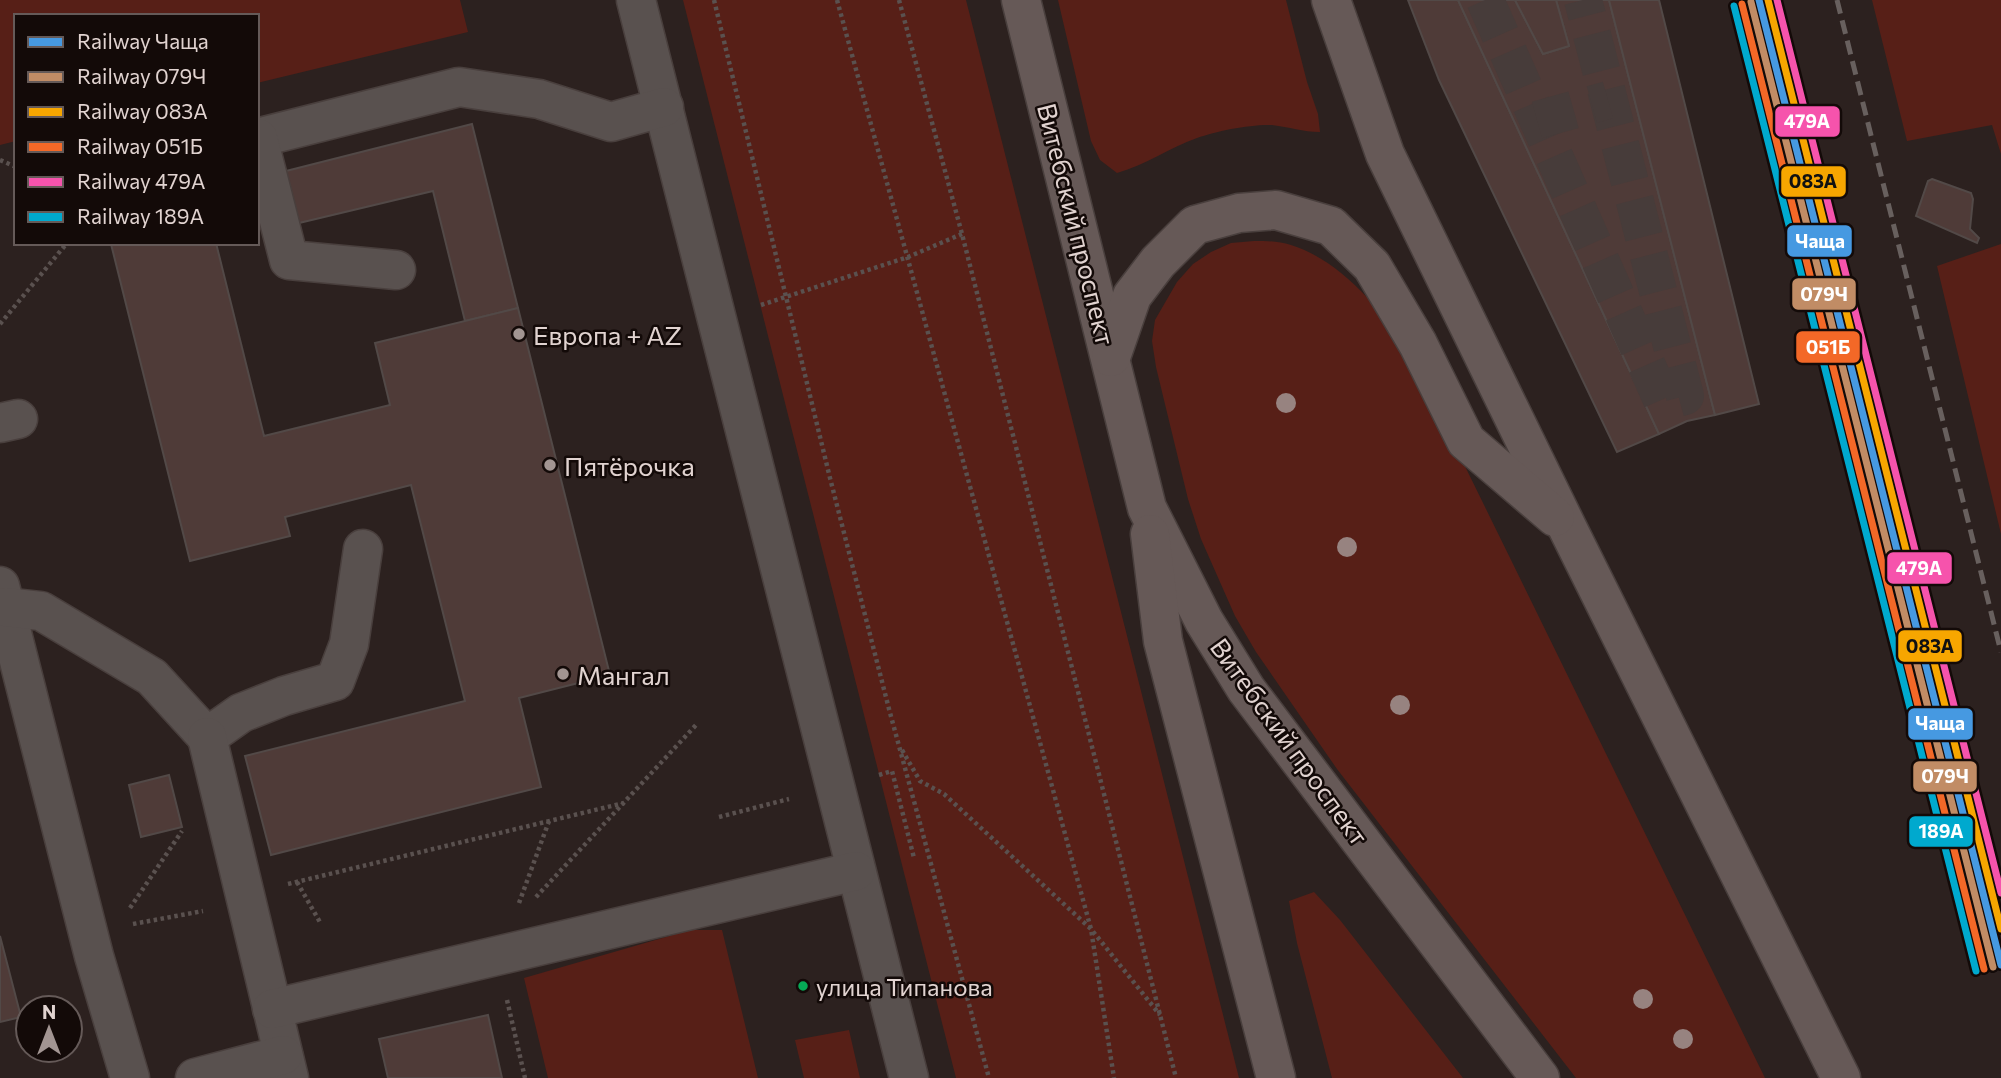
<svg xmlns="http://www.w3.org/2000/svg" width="2001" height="1078" font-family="Commissioner,sans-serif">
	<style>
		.green { fill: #571f17 }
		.building { fill: #4f3b38; stroke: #524947; stroke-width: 2 }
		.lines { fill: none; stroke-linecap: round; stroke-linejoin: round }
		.minor-tunnel { stroke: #473c3a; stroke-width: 38; stroke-dasharray: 38 19; stroke-linecap: butt }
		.minor-casing { stroke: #493f3d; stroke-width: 41 }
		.major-casing { stroke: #493f3d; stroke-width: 41 }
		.path { stroke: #5a514f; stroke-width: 4.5; stroke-dasharray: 3.5 3.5; stroke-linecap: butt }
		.minor { stroke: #59514f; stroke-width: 38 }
		.major { stroke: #665957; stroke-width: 38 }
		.rail { stroke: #68605e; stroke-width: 5; stroke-dasharray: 14 7; stroke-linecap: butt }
		.rail-1-casing { stroke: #130a08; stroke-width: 12 }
		.rail-2-casing { stroke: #130a08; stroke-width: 12 }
		.rail-3-casing { stroke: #130a08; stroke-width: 12 }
		.rail-4-casing { stroke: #130a08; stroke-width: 12 }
		.rail-5-casing { stroke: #130a08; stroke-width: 12 }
		.rail-6-casing { stroke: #130a08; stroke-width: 12 }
		.rail-1 { stroke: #4699e1; stroke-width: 7 }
		.rail-2 { stroke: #c18c65; stroke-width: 7 }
		.rail-3 { stroke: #f7a600; stroke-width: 7 }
		.rail-4 { stroke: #f36827; stroke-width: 7 }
		.rail-5 { stroke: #f653ac; stroke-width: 7 }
		.rail-6 { stroke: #00a9ce; stroke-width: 7 }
		.tree { fill: #978380 }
		.poi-dot { fill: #a29592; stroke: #130a08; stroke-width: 2.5 }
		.bus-dot { fill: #06aa56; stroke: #130a08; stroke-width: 2.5 }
		.labels { text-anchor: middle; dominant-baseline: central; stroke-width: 5; stroke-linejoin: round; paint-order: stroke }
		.bus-label { font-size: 24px; fill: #e1d3d0; stroke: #130a08; text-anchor: start }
		.street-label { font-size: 26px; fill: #e1d3d0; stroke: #130a08 }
		.poi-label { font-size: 26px; fill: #e1d3d0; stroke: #130a08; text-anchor: start }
		.line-badge { stroke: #130a08; stroke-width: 2.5 }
		.badge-label { font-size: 19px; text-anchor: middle; font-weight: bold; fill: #fff }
		.pale-badge-label { font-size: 19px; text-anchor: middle; font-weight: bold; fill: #111 }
	</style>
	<rect width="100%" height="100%" fill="#2c211f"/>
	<g class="green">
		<polygon points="0,0 460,0 468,32 257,83 257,16 16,16 16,141 0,145"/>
		<polygon points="683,0 966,0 1239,1078 956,1078"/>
		<path d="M 1058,0 L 1286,0 L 1307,82 L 1318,114 L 1320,132 C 1303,132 1289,127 1272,125 C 1251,124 1216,131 1197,138 C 1169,148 1146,165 1117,173 L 1100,160 L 1091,141 Z"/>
		<polygon points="1872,0 2001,0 2001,154 1992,125 1907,141"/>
		<path d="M 1254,241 C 1266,241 1279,241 1291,245 C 1340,260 1383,311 1409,352 L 1765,1078 L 1576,1078 L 1337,769 L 1256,652 L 1235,616 L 1201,539 L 1188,499 L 1156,367 L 1152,341 L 1155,320 L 1177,282 L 1193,264 L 1211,252 L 1231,243 Z"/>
		<polygon points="2001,244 2001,534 1937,266"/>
		<polygon points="1314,892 1340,920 1463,1078 1332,1078 1297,943 1289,901"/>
		<polygon points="690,930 722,930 758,1078 548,1078 524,978"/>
		<polygon points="849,1030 860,1078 804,1078 795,1040"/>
	</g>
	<g class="building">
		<polygon points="1408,0 1458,0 1659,434 1617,452 1439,80"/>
		<polygon points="1458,0 1515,0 1543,54 1569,46 1556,0 1609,0 1715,415 1687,421 1659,434"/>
		<polygon points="1515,0 1556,0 1569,46 1543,54"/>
		<polygon points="1609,0 1659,0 1759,404 1715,415"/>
		<polygon points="472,124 518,308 465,321 433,191 299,223 286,171"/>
		<polygon points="1932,179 1971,193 1973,199 1970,229 1979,238 1977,243 1916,216 1928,181"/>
		<polygon points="216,243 264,436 390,405 375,343 518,308 610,675 519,698 541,787 271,855 245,756 465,701 411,485 285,517 290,536 190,561 111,244"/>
		<polygon points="169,775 182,827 141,837 129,785"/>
		<polygon points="0,936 21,1017 0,1022"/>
		<polygon points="488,1015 502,1078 388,1078 379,1039"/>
	</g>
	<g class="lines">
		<g class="minor-tunnel">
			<polyline points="1485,0 1663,402 1685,396 1583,0"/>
			<polyline points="1537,120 1608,100"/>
		</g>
		<g class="minor-casing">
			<g id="minor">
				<polyline points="636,0 909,1078"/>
				<polyline points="257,138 459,87 539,99 611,122 664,107"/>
				<polyline points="258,138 289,260 396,270"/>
				<polyline points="0,423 18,419"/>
				<polyline points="0,586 94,956 130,1078"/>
				<polyline points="5,607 41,611 152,677 207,737 241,713 284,696 335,681 349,644 363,549"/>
				<polyline points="207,737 289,1078"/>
				<polyline points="272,1009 856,871"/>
				<polyline points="195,1078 283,1055"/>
			</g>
		</g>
		<g class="major-casing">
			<g id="major">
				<polyline points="1021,0 1147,508 1204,621 1246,689 1540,1078"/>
				<polyline points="1331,0 1385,154 1567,527 1841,1078"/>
				<polyline points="1111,357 1132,296 1158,262 1195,225 1239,213 1276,210 1331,226 1372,266 1418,344 1466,441 1555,517"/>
				<polyline points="1150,534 1163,641 1276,1078"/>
			</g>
		</g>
		<g class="path">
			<polyline points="714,0 830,478 889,709 989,1078"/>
			<polyline points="837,0 1091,929 1114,1078"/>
			<polyline points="899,0 962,234 1176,1078"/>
			<polyline points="0,160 16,167"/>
			<polyline points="761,305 908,257 962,234"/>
			<polyline points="0,324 67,243"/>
			<polyline points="902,750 920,781 944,794 1091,929 1160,1015"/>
			<polyline points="879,775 892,771 914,858"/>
			<polyline points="719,817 789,799"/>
			<polyline points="297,882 321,924"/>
			<polyline points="288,884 624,803"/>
			<polyline points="536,897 696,725"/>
			<polyline points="519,903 549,821"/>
			<polyline points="130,908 182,831"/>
			<polyline points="133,924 203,911"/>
			<polyline points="507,1000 525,1078"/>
		</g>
		<use href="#minor" class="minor"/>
		<use href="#major" class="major"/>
		<polyline class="rail" points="1837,0 2001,652"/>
		<g class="rail-1-casing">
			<polyline id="rail-1" points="1759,0 2001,965"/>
		</g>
		<g class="rail-2-casing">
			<polyline id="rail-2" points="1751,2 1993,967"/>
		</g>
		<g class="rail-3-casing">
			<polyline id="rail-3" points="1768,0 2001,929"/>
		</g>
		<g class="rail-4-casing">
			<polyline id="rail-4" points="1742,4 1984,969"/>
		</g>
		<g class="rail-5-casing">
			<polyline id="rail-5" points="1777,0 2001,893"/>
		</g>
		<g class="rail-6-casing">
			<polyline id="rail-6" points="1734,6 1976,971"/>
		</g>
		<use href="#rail-1" class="rail-1"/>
		<use href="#rail-2" class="rail-2"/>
		<use href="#rail-3" class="rail-3"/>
		<use href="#rail-4" class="rail-4"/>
		<use href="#rail-5" class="rail-5"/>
		<use href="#rail-6" class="rail-6"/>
	</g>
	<g class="tree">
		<circle cx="1286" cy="403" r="10"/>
		<circle cx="1347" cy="547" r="10"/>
		<circle cx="1400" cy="705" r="10"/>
		<circle cx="1643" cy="999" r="10"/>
		<circle cx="1683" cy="1039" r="10"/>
	</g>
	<g class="poi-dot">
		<circle cx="519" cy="334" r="7"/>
		<circle cx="550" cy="465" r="7"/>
		<circle cx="563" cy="674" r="7"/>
	</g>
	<circle class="bus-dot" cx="803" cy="986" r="6"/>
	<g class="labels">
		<g class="bus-label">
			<text x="816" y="986">улица Типанова</text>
		</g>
		<g class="street-label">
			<text transform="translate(1077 224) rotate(76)">Витебский проспект</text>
			<text transform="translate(1290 741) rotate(54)">Витебский проспект</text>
		</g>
		<g class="poi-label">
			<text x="533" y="334">Европа + AZ</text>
			<text x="564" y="465">Пятёрочка</text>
			<text x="577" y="674">Мангал</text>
		</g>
	</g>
	<g class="line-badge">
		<rect x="1774" y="105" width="67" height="33" rx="7" fill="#f653ac"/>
		<rect x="1780" y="165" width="67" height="33" rx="7" fill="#f7a600"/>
		<rect x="1786" y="224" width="67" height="34" rx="7" fill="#4699e1"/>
		<rect x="1791" y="277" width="66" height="34" rx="7" fill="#c18c65"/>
		<rect x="1795" y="330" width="66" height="34" rx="7" fill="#f36827"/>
		<rect x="1886" y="551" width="67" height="34" rx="7" fill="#f653ac"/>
		<rect x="1897" y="629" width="66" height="34" rx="7" fill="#f7a600"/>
		<rect x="1907" y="707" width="67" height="34" rx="7" fill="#4699e1"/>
		<rect x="1912" y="760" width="66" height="33" rx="7" fill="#c18c65"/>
		<rect x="1908" y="815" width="66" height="33" rx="7" fill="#00a9ce"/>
	</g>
	<g class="badge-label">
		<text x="1807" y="128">479А</text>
		<text x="1820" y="248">Чаща</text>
		<text x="1824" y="301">079Ч</text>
		<text x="1828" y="354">051Б</text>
		<text x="1919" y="575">479А</text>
		<text x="1940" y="730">Чаща</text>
		<text x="1945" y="783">079Ч</text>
		<text x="1941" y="838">189А</text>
	</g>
	<g class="pale-badge-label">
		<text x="1813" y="188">083А</text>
		<text x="1930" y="653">083А</text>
	</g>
	<rect x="14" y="14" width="245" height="231" fill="#130a08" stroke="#655a58" stroke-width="2"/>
	<rect x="28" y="37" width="35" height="10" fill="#4699e1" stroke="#655a58" stroke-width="2"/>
	<text x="77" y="49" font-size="21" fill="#e1d3d0">Railway Чаща</text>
	<rect x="28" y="72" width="35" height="10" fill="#c18c65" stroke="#655a58" stroke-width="2"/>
	<text x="77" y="84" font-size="21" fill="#e1d3d0">Railway 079Ч</text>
	<rect x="28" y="107" width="35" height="10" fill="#f7a600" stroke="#655a58" stroke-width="2"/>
	<text x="77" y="119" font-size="21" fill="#e1d3d0">Railway 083А</text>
	<rect x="28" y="142" width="35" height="10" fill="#f36827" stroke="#655a58" stroke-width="2"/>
	<text x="77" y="154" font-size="21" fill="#e1d3d0">Railway 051Б</text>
	<rect x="28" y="177" width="35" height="10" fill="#f653ac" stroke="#655a58" stroke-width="2"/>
	<text x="77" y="189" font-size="21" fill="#e1d3d0">Railway 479А</text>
	<rect x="28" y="212" width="35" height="10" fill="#00a9ce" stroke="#655a58" stroke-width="2"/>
	<text x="77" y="224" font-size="21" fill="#e1d3d0">Railway 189А</text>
	<g transform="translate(49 1029)"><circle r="33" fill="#130a08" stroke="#655a58" stroke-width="2"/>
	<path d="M0-5L12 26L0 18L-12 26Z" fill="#a29592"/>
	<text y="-10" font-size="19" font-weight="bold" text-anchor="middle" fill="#e1d3d0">N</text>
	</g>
</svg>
